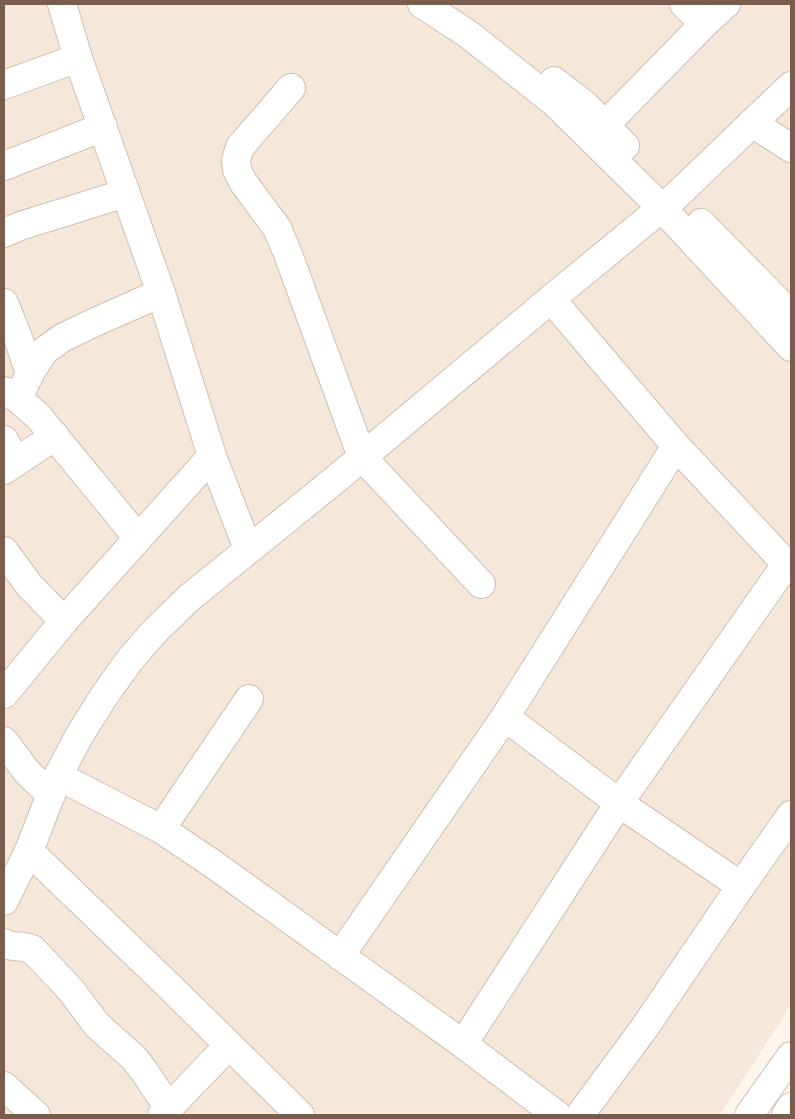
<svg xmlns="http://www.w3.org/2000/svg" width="795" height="1119" font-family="'Golos Text',sans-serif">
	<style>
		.residential { fill: #f5e8da }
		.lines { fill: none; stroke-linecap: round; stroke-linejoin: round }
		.minor-casing { stroke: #d1beb0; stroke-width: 30 }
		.minor { stroke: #fff; stroke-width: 28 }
	</style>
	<rect width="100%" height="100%" fill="#fdf6ec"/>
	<polygon class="residential" points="4,4 791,4 791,1005 720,1115 4,1115"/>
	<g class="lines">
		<g class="minor-casing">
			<g id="minor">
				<polyline points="62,4 78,58 161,293 212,456 248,549"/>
				<polyline points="422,4 468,34 554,102 662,208 791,347"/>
				<polyline points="704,24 726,4"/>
				<polyline points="554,81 585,105 625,146"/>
				<polyline points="4,85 78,58"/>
				<polyline points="291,88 240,147 236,160 237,170 243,182 277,228 288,254 362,457 481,584"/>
				<polyline points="752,123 791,148"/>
				<polyline points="605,125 704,24 684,4"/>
				<polyline points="4,166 103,127"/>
				<polyline points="701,223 791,315"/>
				<polyline points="4,233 20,226 126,193"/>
				<polyline points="551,299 676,446 791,569"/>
				<polyline points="4,303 17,335 30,373"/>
				<polyline points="4,391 18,399 38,416 138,538"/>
				<polyline points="18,399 30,373 44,351 62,338 93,323 161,293"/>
				<polyline points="4,440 16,462"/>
				<polyline points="676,446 505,717 619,803 787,563"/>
				<polyline points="4,470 55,436"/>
				<polyline points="4,551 29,585 64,621"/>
				<polyline points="4,694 64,621 212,456"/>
				<polyline points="4,741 27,772 51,795"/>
				<polyline points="58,776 161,829 213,864 463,1044 557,1115"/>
				<polyline points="161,829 249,699"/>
				<polyline points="29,851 169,986 300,1115"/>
				<polyline points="4,901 29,851 58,776 79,736 104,696 129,661 154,632 189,598 336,479 551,299 675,197 791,86"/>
				<path d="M 4,943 C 13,949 22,944 32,949 L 70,989 L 97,1025 L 134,1058 L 144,1071 L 160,1095 L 170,1107"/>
				<polyline points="340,956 505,717"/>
				<polyline points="463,1044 619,803 741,886"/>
				<polyline points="4,1086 36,1115"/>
				<polyline points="162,1115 229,1045"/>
				<polyline points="580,1115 645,1027 741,886 791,815"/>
				<polyline points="749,1115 791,1056"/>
				<polyline points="786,1115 791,1107"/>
			</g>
		</g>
		<use href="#minor" class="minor"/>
	</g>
	<rect width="795" height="1119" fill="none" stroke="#7a5c4d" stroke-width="10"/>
</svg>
